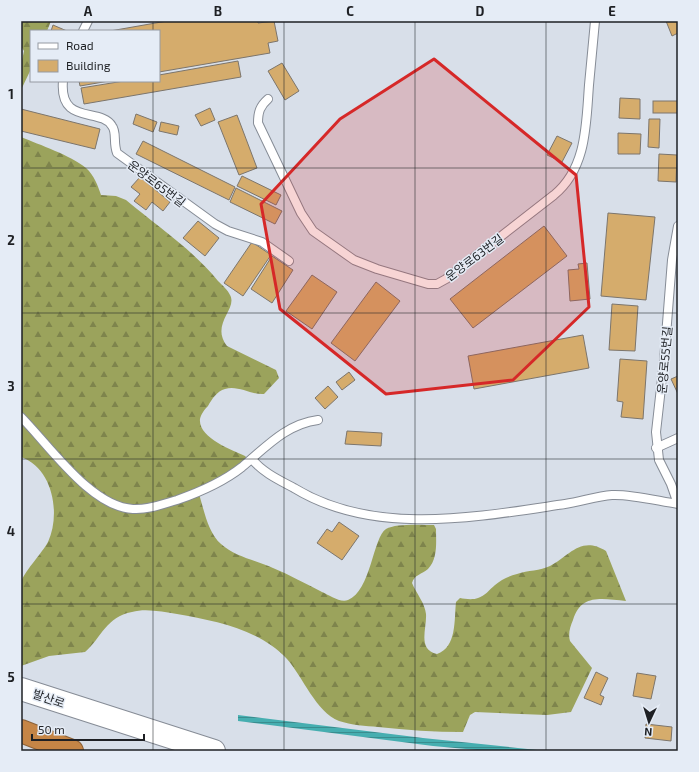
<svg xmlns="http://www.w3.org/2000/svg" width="699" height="772" font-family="'Exo 2','Noto Sans KR',sans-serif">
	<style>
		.forest { fill: url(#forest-firs) }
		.water { fill: url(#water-rules) }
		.building { fill: #d5ac6c; stroke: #7c756c }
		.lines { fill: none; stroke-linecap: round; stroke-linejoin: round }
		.lane-casing { stroke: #868c96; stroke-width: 10 }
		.secondary-casing { stroke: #868c96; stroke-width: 24 }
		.highway-casing { stroke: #8b623a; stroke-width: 24 }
		.lane { stroke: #fff; stroke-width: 8 }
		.secondary { stroke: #fff; stroke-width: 22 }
		.highway { stroke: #c58546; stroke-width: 22 }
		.marked { fill: #d62828; fill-opacity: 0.2; stroke: #d62828; stroke-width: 3; stroke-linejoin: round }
		.grid { fill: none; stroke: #1e2024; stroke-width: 1; stroke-opacity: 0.55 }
		.labels { text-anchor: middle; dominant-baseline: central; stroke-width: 3; stroke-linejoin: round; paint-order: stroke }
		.street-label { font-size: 12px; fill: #1e2024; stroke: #e5ecf6 }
		.neatline { fill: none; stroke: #1e2024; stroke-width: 1.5 }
		.grid-label { font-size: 13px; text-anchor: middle; font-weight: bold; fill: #1e2024 }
	</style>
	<defs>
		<pattern id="forest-firs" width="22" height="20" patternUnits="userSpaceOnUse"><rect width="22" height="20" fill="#9ba35c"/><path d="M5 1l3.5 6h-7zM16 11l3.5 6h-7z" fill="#7e844c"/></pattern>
		<pattern id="water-rules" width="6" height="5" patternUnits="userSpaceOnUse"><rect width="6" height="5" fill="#46aeb0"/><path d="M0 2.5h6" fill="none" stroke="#3a8d8f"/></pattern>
	</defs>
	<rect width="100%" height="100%" fill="#d8dfe9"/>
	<g class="forest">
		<polygon points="21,21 51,21 47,31 31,31 31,69 21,90 21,65 24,51 21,46"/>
		<path d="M 21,137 C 40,145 70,155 86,168 C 94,175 98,186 101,195 L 116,196 L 126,200 C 157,226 192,249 218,281 C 222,285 228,290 230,295 C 238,309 210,324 227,346 L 276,370 L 279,378 L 264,394 C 251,395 238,385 225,389 C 217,391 212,399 208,406 C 205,409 201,414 200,419 C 198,438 232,450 245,456 L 247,458 L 199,494 C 204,510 208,533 221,544 C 235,557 256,560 273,568 C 290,575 306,584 322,592 C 329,595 340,603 348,600 C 371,591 373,537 386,529 C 396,523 422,525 434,525 L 436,529 C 436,542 438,559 428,569 C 422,574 414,575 412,583 C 416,593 425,603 426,614 C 427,629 417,649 437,654 C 457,647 454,620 456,602 L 460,598 C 465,599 473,600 478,598 C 485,596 489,590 495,585 C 501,580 509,576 517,574 C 528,570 540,571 550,566 C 569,556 581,535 606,551 L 626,601 C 603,599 581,593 573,620 C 570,627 568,634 570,641 L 592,668 L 571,712 L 547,715 L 475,712 L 470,715 L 463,732 C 435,732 406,730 378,727 C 366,726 351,725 339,721 C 316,712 303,677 287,659 C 259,629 216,621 177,614 C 163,612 146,608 132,612 C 106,617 102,637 85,652 L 49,656 L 21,666 C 21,646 21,627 21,607 C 21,599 20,590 21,583 C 22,574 43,552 48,542 C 61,514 53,468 21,457 Z"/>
	</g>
	<polygon class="water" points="238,715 423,738 547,751 488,751 433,746 238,721"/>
	<g class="building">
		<polygon points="167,21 258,21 258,23 274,21 278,41 268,43 270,53 159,72 159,31 110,31"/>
		<polygon points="666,21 678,21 678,33 672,36"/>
		<polygon points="53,25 67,31 51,31"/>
		<polygon points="238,61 241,77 84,104 81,88 124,81 159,81 159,75"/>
		<polygon points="282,63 299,91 285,100 268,71"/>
		<polygon points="79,81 109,81 80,86"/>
		<polygon points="620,98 640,99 640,119 619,118"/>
		<rect x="653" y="101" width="25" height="12"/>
		<polygon points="210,108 215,120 201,126 195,115"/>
		<polygon points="21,109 100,129 95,149 21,131"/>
		<polygon points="136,114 157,122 153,132 133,124"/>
		<polygon points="237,115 257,168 239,175 218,122"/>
		<polygon points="649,119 660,119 659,148 648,147"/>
		<polygon points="161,122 179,126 177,135 159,131"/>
		<polygon points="618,133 641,134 640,154 618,154"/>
		<polygon points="557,136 572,143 562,162 547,155"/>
		<polygon points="143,141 235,187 229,200 136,154"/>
		<polygon points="659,154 677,155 676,182 658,181"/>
		<polygon points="242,176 281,195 276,205 237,186"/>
		<polygon points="140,177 170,202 163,211 152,202 146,210 134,201 140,194 131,187"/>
		<polygon points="236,188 282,211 275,224 230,202"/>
		<polygon points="608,213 655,217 646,300 601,296"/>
		<polygon points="198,221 219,238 205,256 183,238"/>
		<polygon points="544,226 567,256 473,328 450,299"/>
		<polygon points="252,242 271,255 243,296 224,283"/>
		<polygon points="272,256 293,270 272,303 251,289"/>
		<polygon points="587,263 590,299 570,301 568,270 579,269 578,264"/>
		<polygon points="312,275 337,292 312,329 286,311"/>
		<polygon points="376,282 400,301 355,361 331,343"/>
		<polygon points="612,304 638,306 635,351 609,350"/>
		<polygon points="583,335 589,368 474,389 468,356"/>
		<polygon points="620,359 647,361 643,419 621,417 623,402 617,401"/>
		<polygon points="349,372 355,380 342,390 336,382"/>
		<polygon points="678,376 678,394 671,379"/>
		<polygon points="328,386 338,397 325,409 315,398"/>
		<polygon points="347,431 382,433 381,446 345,444"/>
		<polygon points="339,522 359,536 342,560 317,543 327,529 332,532"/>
		<polygon points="596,672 608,678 600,695 604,697 601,705 584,698"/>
		<polygon points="637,673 656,676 651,699 633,696"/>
		<polygon points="646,724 672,727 671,741 645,738"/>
	</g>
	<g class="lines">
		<g class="lane-casing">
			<g id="lane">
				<polyline points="83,31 88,21"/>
				<path d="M 63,81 C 59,126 101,107 112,126 C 117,132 113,143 117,153 L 215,224 L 228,231 L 262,242 L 289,261"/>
				<path d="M 268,99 C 260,106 258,112 258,123 L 301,213 L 313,231 L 354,260 L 377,269 L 428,284 L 437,284 L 446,279 L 554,195 C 587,168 586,124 589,85 C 591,64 593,42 595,21"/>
				<path d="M 21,417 C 49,445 91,507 133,509 C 148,510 163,504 177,500 C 200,492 223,482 242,467 C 265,448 286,424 318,420"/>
				<polyline points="656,448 678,438"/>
				<path d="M 252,459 C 262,472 279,480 294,488 C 374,537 477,517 565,504 C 581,502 596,496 612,495 C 631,494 658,501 678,504 L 671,484 L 659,460 L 656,432 L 664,361 L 672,260 L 678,226"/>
			</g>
		</g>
		<g class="secondary-casing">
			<polyline id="secondary" points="21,689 214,751"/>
		</g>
		<g class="highway-casing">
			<polyline id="highway" points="21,731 72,751"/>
		</g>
		<use href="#lane" class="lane"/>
		<use href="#secondary" class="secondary"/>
		<use href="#highway" class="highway"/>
	</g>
	<path class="marked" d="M 434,59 L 576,175 L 589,307 L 513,380 L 386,394 L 280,309 L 261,204 L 340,119 Z"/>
	<path class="grid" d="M 153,21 L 153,31M 284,21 L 284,751M 415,21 L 415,751M 546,21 L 546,751M 153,81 L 153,751M 21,168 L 678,168M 21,313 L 678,313M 21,459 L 678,459M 21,604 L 678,604"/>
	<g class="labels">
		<g class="street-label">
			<text transform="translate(157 183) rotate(37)">운양로65번길</text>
			<text transform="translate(474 257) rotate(-37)">운양로63번길</text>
			<text transform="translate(664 360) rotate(-85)">운양로55번길</text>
			<text transform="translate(49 698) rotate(19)">발산로</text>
		</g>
	</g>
	<rect width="699" height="772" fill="none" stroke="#e5ecf6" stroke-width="44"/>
	<rect x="30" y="30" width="130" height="52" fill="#e5ecf6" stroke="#959aa2"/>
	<rect x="38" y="43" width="20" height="6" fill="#ffffff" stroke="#959aa2"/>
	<text x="66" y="50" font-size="12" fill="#1e2024">Road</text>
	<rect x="38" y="60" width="20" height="12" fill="#d5ac6c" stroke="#959aa2"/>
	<text x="66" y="70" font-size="12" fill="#1e2024">Building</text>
	<g transform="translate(649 722) rotate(184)" stroke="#e5ecf6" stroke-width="3" paint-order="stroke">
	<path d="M0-3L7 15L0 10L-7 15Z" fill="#1e2024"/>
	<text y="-6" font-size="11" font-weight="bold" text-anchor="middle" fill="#1e2024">N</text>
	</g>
	<path d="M32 734v6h112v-6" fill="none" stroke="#1e2024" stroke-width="2"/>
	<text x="38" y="734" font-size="12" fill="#1e2024" stroke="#e5ecf6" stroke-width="3" paint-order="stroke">50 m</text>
	<rect x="22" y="22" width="655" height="728" class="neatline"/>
	<g class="grid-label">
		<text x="88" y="16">A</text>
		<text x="218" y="16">B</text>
		<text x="350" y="16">C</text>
		<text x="480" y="16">D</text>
		<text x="612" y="16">E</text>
		<text x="11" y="99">1</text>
		<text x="11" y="245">2</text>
		<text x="11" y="391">3</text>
		<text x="11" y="536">4</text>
		<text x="11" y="682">5</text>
	</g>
</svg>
